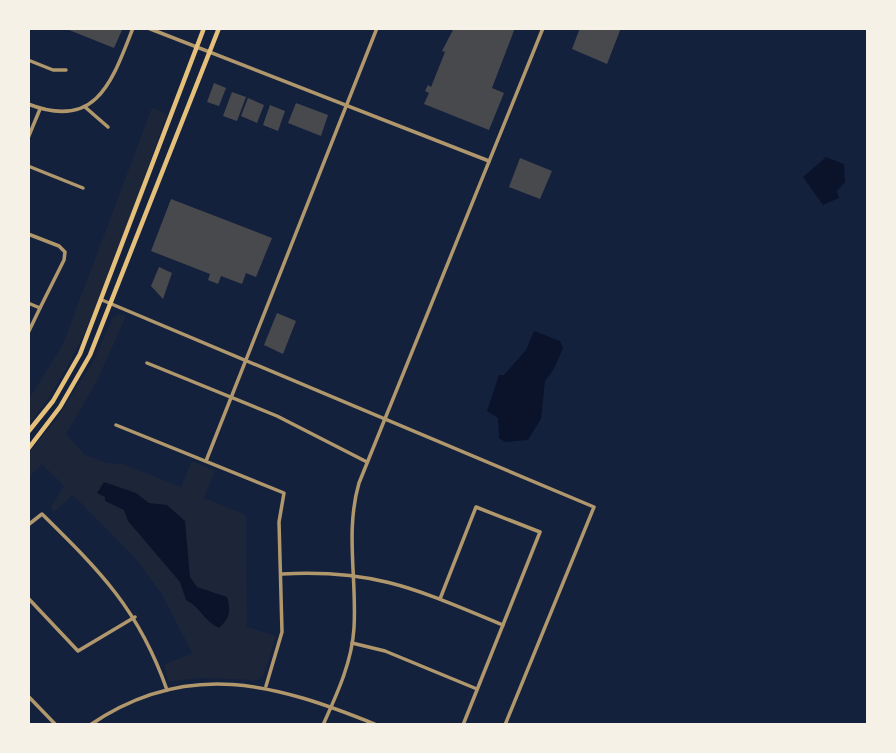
<svg xmlns="http://www.w3.org/2000/svg" width="896" height="753" font-family="'PT Sans Narrow',sans-serif">
	<style>
		.green { fill: #1d2539 }
		.water { fill: #0b132b }
		.building { fill: #48494c }
		.lines { fill: none; stroke-linecap: round; stroke-linejoin: round }
		.minor { stroke: #b1986c; stroke-width: 3.5 }
		.tertiary { stroke: #b1986c; stroke-width: 3.5 }
		.secondary { stroke: #e5c07b; stroke-width: 4.5 }
	</style>
	<rect width="100%" height="100%" fill="#14213d"/>
	<g class="green">
		<path d="M 152,108 L 167,114 C 130,212 94,345 28,426 L 28,401 L 63,344 Z"/>
		<polygon points="119,314 126,316 97,381 66,434 85,455 107,463 123,464 181,487 192,461 215,471 204,498 246,515 247,627 276,636 264,674 258,680 198,678 169,682 164,665 192,653 163,596 136,559 73,495 54,512 51,507 64,486 42,464 28,478 28,454 57,418 93,362 113,317"/>
	</g>
	<g class="water">
		<polygon points="826,157 844,164 845,182 837,191 839,198 823,205 803,177"/>
		<polygon points="534,331 560,341 563,348 554,369 545,381 541,419 528,440 505,442 499,438 498,418 487,411 499,375 504,375 526,350"/>
		<path d="M 104,482 L 136,493 L 149,503 L 167,505 L 185,521 L 190,577 L 197,587 L 227,597 C 231,611 230,618 219,628 C 204,621 200,607 186,600 L 180,582 L 128,521 L 124,510 L 105,501 L 105,497 L 97,493 Z"/>
	</g>
	<g class="building">
		<polygon points="64,28 116,28 122,30 114,48"/>
		<polygon points="454,28 515,28 492,88 504,93 489,130 424,104 429,93 425,91 428,85 431,87 445,52 442,51"/>
		<polygon points="580,28 621,28 607,64 572,49"/>
		<polygon points="214,83 226,88 219,106 207,102"/>
		<polygon points="232,92 246,97 237,121 223,116"/>
		<polygon points="248,98 264,105 257,123 241,116"/>
		<polygon points="296,103 328,115 321,136 288,123"/>
		<polygon points="270,105 285,111 278,131 263,125"/>
		<polygon points="520,158 552,171 540,199 509,187"/>
		<polygon points="171,199 272,238 256,277 246,273 242,284 221,276 218,284 208,280 210,274 151,251"/>
		<polygon points="159,267 172,273 163,299 151,286"/>
		<polygon points="277,313 296,321 283,354 264,345"/>
	</g>
	<g class="lines">
		<g class="minor">
			<polyline points="28,60 53,70 66,70"/>
			<path d="M 28,104 C 97,131 112,81 133,28"/>
			<polyline points="85,107 108,127"/>
			<polyline points="28,138 40,109"/>
			<polyline points="28,166 83,188"/>
			<polyline points="28,234 59,246 65,252 64,260 40,308"/>
			<polyline points="28,303 40,308 28,333"/>
			<polyline points="147,363 277,416 367,462"/>
			<polyline points="116,425 284,493 279,522 282,632 266,686"/>
			<polyline points="206,461 377,28"/>
			<path d="M 28,525 L 42,514 C 101,572 139,610 167,690"/>
			<path d="M 282,574 C 376,569 418,590 503,625"/>
			<polyline points="28,598 78,651 135,617"/>
			<polyline points="440,599 476,507 540,532 463,725"/>
			<polyline points="352,643 385,651 477,689"/>
			<polyline points="28,696 56,725"/>
		</g>
		<g class="tertiary">
			<polyline points="148,28 489,161"/>
			<polyline points="102,300 594,507 505,725"/>
			<path d="M 90,725 C 188,658 276,684 377,725"/>
			<path d="M 323,725 C 337,694 352,662 354,628 C 357,579 345,531 359,483 L 543,28"/>
		</g>
		<g class="secondary">
			<polyline points="28,432 53,401 80,354 204,28"/>
			<polyline points="28,449 60,407 90,355 219,28"/>
		</g>
	</g>
	<rect width="896" height="753" fill="none" stroke="#f6f1e7" stroke-width="60"/>
</svg>
